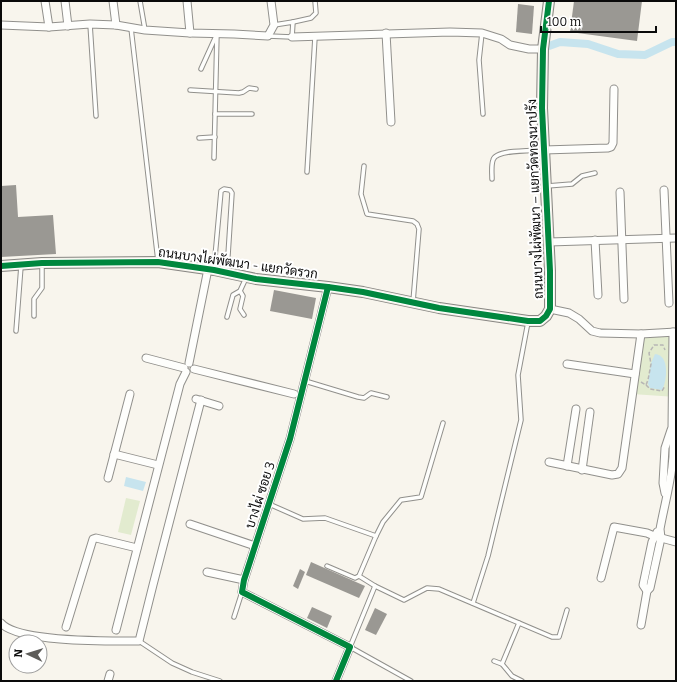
<svg xmlns="http://www.w3.org/2000/svg" width="677" height="682" font-family="Bitter,Sarabun,serif">
	<style>
		.green { fill: #e2ebcf }
		.water { fill: #c7e4ee }
		.lines { fill: none; stroke-linecap: round; stroke-linejoin: round }
		.canal { stroke: #c7e4ee; stroke-width: 8 }
		.building { fill: #9a9893 }
		.lane-casing { stroke: #91908c; stroke-width: 5.5 }
		.street-casing { stroke: #91908c; stroke-width: 9 }
		.secondary-casing { stroke: #888683; stroke-width: 12 }
		.path { stroke: #b7b6b5; stroke-width: 1.5; stroke-dasharray: 4 2; stroke-linecap: butt }
		.lane { stroke: #fefefc; stroke-width: 3.5 }
		.street { stroke: #fefefc; stroke-width: 7 }
		.secondary { stroke: #f3f1e8; stroke-width: 10 }
		.cycleway-casing { stroke: #fff; stroke-width: 8 }
		.cycleway { stroke: #00873e; stroke-width: 6 }
		.labels { text-anchor: middle; dominant-baseline: central; stroke-width: 4; stroke-linejoin: round; paint-order: stroke }
		.street-label { font-size: 13px; fill: #0a0a0a; stroke: #fff }
	</style>
	<rect width="100%" height="100%" fill="#f8f5ed"/>
	<g class="green">
		<polygon points="673,332 676,369 676,397 632,394 641,334"/>
		<polygon points="126,498 140,501 131,535 118,532"/>
	</g>
	<g class="water">
		<path d="M 655,354 C 670,355 667,381 662,390 L 650,388 L 648,384 L 651,363 Z"/>
		<polygon points="126,477 146,482 143,491 124,486"/>
	</g>
	<g class="lines">
		<polyline class="canal" points="549,46 560,42 588,44 618,54 645,55 672,42 676,42"/>
	</g>
	<g class="building">
		<polygon points="574,1 642,1 637,41 570,32"/>
		<polygon points="518,4 534,6 532,34 516,32"/>
		<polygon points="16,185 18,217 53,215 56,254 1,257 1,186"/>
		<polygon points="274,290 316,298 312,319 270,311"/>
		<polygon points="311,562 365,586 359,598 306,575"/>
		<polygon points="300,569 305,572 298,589 293,586"/>
		<polygon points="312,607 332,616 327,628 307,618"/>
		<polygon points="375,608 387,614 376,635 365,630"/>
	</g>
	<g class="lines">
		<g class="lane-casing">
			<g id="lane">
				<polyline points="140,1 145,30"/>
				<polyline points="293,22 311,18 316,13 315,1"/>
				<polyline points="90,24 96,116"/>
				<polyline points="131,28 158,261"/>
				<polyline points="482,33 479,60 483,114"/>
				<polyline points="268,36 292,37 293,22 274,25"/>
				<polyline points="201,69 216,36"/>
				<polyline points="190,90 239,93 243,92 249,88 256,89"/>
				<polyline points="215,114 252,114"/>
				<polyline points="199,138 215,137"/>
				<polyline points="214,158 217,33"/>
				<polyline points="364,166 361,194 367,214 413,221 417,224 419,229 413,302"/>
				<polyline points="307,172 315,37"/>
				<path d="M 492,179 C 492,173 491,166 493,160 C 496,149 533,151 544,150"/>
				<polyline points="547,186 572,184 582,176 595,173"/>
				<polyline points="214,268 221,191 224,189 230,190 232,193 227,271"/>
				<polyline points="240,291 243,296 240,309 244,315"/>
				<polyline points="34,316 34,299 42,288 42,264"/>
				<polyline points="227,317 233,295 240,291 246,278"/>
				<polyline points="16,331 21,266"/>
				<polyline points="305,381 358,397 364,398 371,393 387,397"/>
				<polyline points="269,504 303,519 325,518 376,536"/>
				<polyline points="327,566 355,578 359,576 376,536 383,522 401,500 421,497 443,423"/>
				<polyline points="359,576 375,586"/>
				<polyline points="473,603 488,556 521,420 518,375 528,322"/>
				<polyline points="234,617 242,592"/>
				<polyline points="139,641 172,663 192,672 220,681"/>
				<polyline points="494,661 502,664 512,676 522,681"/>
				<polyline points="502,664 519,623"/>
				<polyline points="411,681 350,647 375,586 404,600 427,588 439,589 552,637 559,637 567,610"/>
			</g>
		</g>
		<g class="street-casing">
			<g id="street">
				<polyline points="45,1 49,27"/>
				<polyline points="65,1 68,26"/>
				<polyline points="113,1 116,25"/>
				<polyline points="187,1 190,33"/>
				<polyline points="1,25 49,27 90,24 116,25 145,30 190,33 234,34 268,36 274,25 271,1"/>
				<polyline points="386,33 391,122"/>
				<polyline points="292,37 450,32 482,33 501,39 510,45 529,49 543,49"/>
				<polyline points="544,150 608,148 611,147 613,143 614,89"/>
				<polyline points="664,190 669,303"/>
				<polyline points="620,192 624,299"/>
				<polyline points="595,240 598,295"/>
				<polyline points="549,242 676,238"/>
				<polyline points="328,287 290,439 244,580 242,592 350,647 336,681"/>
				<polyline points="550,309 569,313 579,319 592,331 600,333 641,334 676,332"/>
				<polyline points="146,358 184,368"/>
				<polyline points="189,363 208,269"/>
				<polyline points="567,364 635,374"/>
				<polyline points="194,369 294,394"/>
				<polyline points="196,399 219,406"/>
				<polyline points="114,454 158,465"/>
				<polyline points="549,462 612,475 618,474 622,468 641,334"/>
				<polyline points="567,466 576,409"/>
				<polyline points="582,470 590,412"/>
				<polyline points="108,478 130,394"/>
				<polyline points="665,493 663,483 665,448 671,430"/>
				<polyline points="190,524 255,546"/>
				<polyline points="207,572 244,580"/>
				<polyline points="601,578 614,527 647,533 654,536 676,542"/>
				<polyline points="647,591 643,585 652,542 657,532"/>
				<path d="M 1,623 C 18,643 112,641 139,641 L 153,585 L 201,400"/>
				<path d="M 641,625 L 647,591 L 650,588 L 661,538 L 660,529 C 666,496 677,463 672,429 L 673,332"/>
				<polyline points="66,627 93,539 96,538 137,548"/>
				<polyline points="116,630 180,384 186,372"/>
				<polyline points="108,681 110,674"/>
			</g>
		</g>
		<g class="secondary-casing">
			<polyline id="secondary" points="1,266 42,263 158,262 214,270 256,279 328,287 363,292 439,308 528,321 540,321 546,316 550,309 550,271 542,108 543,49 549,1"/>
		</g>
		<g class="path">
			<polyline points="641,382 646,385 648,380 651,364 649,353 654,345 663,345 665,350"/>
			<polyline points="646,385 650,389 662,391 665,386"/>
		</g>
		<use href="#lane" class="lane"/>
		<use href="#street" class="street"/>
		<use href="#secondary" class="secondary"/>
		<g class="cycleway-casing">
			<g id="cycleway">
				<polyline points="1,266 42,263 158,262 214,270 256,279 328,287 363,292 439,308 528,321 540,321 546,316 550,309 550,271 542,108 543,49 549,1"/>
				<polyline points="328,287 290,439 244,580 242,592 350,647 336,681"/>
			</g>
		</g>
		<use href="#cycleway" class="cycleway"/>
	</g>
	<g class="labels">
		<g class="street-label">
			<text transform="translate(535 199) rotate(-92)">ถนนบางไผ่พัฒนา – แยกวัดทองนาปรัง</text>
			<text transform="translate(238 263) rotate(8)">ถนนบางไผ่พัฒนา - แยกวัดรวก</text>
			<text transform="translate(260 495) rotate(-72)">บางไผ่ ซอย 3</text>
		</g>
	</g>
	<rect width="677" height="682" fill="none" stroke="#0a0a0a" stroke-width="4"/>
	<g transform="translate(28 654) rotate(274)"><circle r="19" fill="#ffffff" stroke="#9d9d9d"/>
	<path d="M0-3L7 15L0 10L-7 15Z" fill="#5d5c59"/>
	<text y="-6" font-size="11" font-weight="bold" text-anchor="middle" fill="#0a0a0a">N</text>
	</g>
	<path d="M541 26v6h115v-6" fill="none" stroke="#0a0a0a" stroke-width="2"/>
	<text x="547" y="26" font-size="12" fill="#0a0a0a" stroke="#ffffff" stroke-width="3" paint-order="stroke">100 m</text>
</svg>
